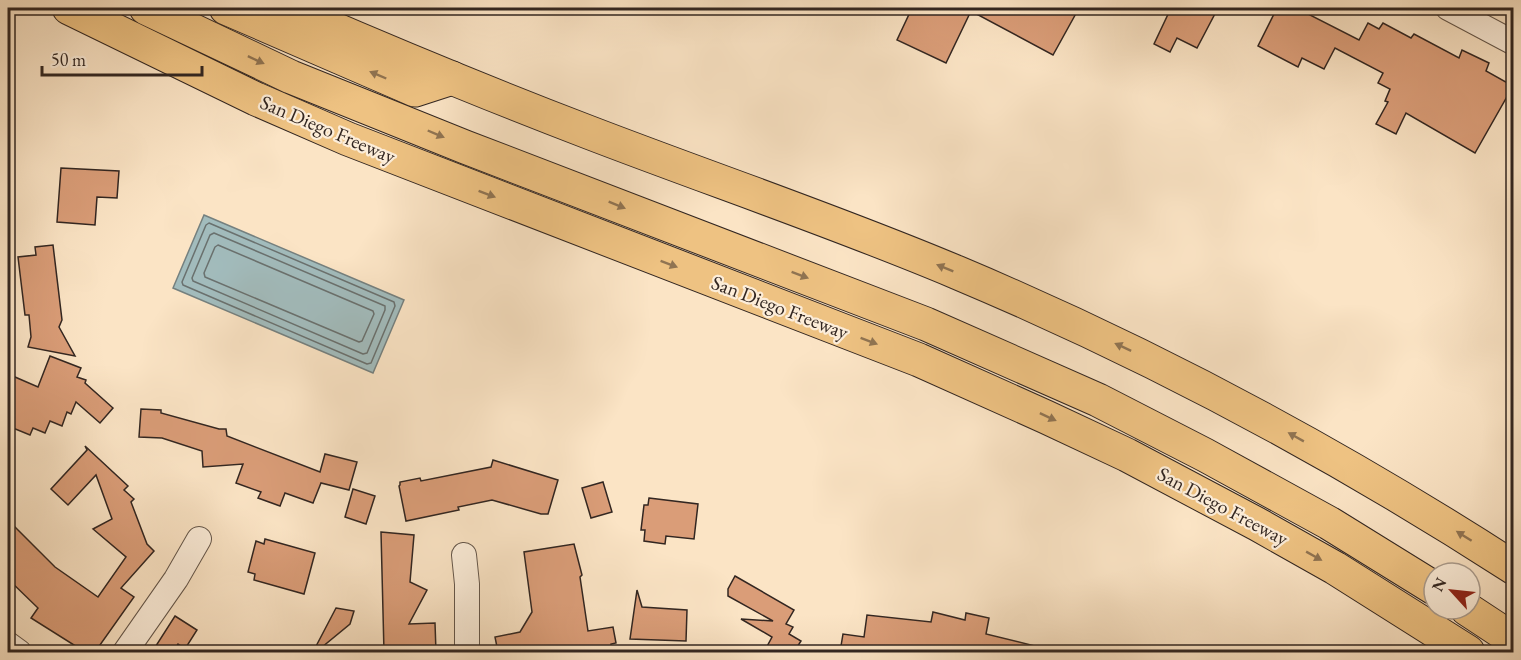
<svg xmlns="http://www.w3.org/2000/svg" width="1521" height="660" font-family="'EB Garamond',serif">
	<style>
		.water { fill: #a2bcbd; stroke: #75807f; stroke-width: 1.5 }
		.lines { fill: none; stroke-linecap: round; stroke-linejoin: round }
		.shore { stroke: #6a716f; stroke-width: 1.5 }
		.building { fill: #da9d78; stroke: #322621; stroke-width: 1.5 }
		.street-casing { stroke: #64564a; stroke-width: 26 }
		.highway-casing { stroke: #322621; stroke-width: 35 }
		.street { stroke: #fcedd9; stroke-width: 24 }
		.highway { stroke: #eec282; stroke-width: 33 }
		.oneway { fill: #907452 }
		.labels { text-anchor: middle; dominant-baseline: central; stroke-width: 4.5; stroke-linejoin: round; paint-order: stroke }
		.street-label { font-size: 20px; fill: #322621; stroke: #fcedd9 }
	</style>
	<rect width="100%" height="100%" fill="#fbe4c5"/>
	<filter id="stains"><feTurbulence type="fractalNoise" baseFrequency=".00333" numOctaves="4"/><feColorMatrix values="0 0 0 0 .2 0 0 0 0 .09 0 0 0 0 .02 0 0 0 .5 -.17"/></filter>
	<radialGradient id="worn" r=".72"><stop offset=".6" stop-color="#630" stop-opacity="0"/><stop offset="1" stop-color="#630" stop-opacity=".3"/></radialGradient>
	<polygon class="water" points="204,215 404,300 373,373 173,288"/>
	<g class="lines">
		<g class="shore">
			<polygon points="209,223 394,302 395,306 371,363 367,364 183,285 182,282 206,225"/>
			<polygon points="214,233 385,306 385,310 367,353 363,354 193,281 192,278 210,235"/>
			<polygon points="218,245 373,311 374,314 362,341 359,342 205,277 204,273 215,247"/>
		</g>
	</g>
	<g class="building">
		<polygon points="912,8 1079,8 1053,55 971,11 946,63 897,40"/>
		<polygon points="1171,8 1218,8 1197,48 1177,38 1170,52 1154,44"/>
		<polygon points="1277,8 1306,8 1304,12 1359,40 1368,23 1379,29 1383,23 1411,38 1414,34 1459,58 1462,50 1489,63 1486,71 1513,86 1475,153 1406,113 1396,134 1376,124 1388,102 1385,101 1390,89 1378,83 1383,73 1335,48 1324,69 1302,58 1298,67 1258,46"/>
		<polygon points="61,168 119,171 117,198 97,197 95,225 57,222"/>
		<polygon points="53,245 62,320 59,327 75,356 28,347 31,337 29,315 25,315 18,257 36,255 35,247"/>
		<polygon points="50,356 81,368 77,377 86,380 85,383 113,408 100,423 76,402 71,414 67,412 62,426 50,421 45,433 33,428 30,435 8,426 8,374 38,387"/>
		<polygon points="141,409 161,410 161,413 219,429 226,429 227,436 320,472 325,454 357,462 349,490 321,483 313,503 285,493 280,506 258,498 261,492 236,483 243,464 203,467 202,451 162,438 139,437"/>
		<polygon points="85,446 128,486 124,490 134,499 131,502 147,544 154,551 121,588 134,597 95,652 85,652 31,618 38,608 8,579 8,520 55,567 98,597 126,557 93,529 112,519 96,475 68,505 51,489 87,450"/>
		<polygon points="493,460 558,480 548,514 541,514 492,500 458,507 459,510 406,521 399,486 400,485 400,482 420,478 421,481 491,467"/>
		<polygon points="603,482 612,512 591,518 582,488"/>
		<polygon points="353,489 375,496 366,524 345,517"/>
		<polygon points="649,498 698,504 694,539 666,536 665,544 644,541 645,530 641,530 644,505 648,505"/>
		<polygon points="381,532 414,535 410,582 427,590 409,624 435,623 436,652 384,652"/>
		<polygon points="265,539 315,553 304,594 254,580 255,574 248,572 256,541 264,544"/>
		<polygon points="574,544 582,575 580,577 588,631 613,627 616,643 611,644 611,652 498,652 495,637 520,632 532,612 524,552"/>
		<polygon points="735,576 794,610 786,624 793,627 789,634 801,641 794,652 764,652 772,637 741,619 773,621 728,596 728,589"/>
		<polygon points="637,590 642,607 687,610 686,641 630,639"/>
		<polygon points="336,608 354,611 350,624 316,652 313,652"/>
		<polygon points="933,612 965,620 966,613 989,618 986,634 1035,646 1034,652 840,652 843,634 864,637 867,615 931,622"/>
		<polygon points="175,616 197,630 185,649 178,644 173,652 152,652"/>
	</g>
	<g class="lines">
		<g class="street-casing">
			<g id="street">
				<polyline points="1448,8 1514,43"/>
				<polyline points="464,555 467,584 467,652"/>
				<polyline points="8,644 19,652"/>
				<polyline points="125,652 176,579 199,539"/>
			</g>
		</g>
		<g class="highway-casing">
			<g id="highway">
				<polyline points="69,8 256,99 348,139 919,360 1046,417 1127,455 1257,524 1335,568 1468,652"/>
				<polyline points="146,8 291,77 465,147 926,324 1098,400 1205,455 1329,523 1434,588"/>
				<polyline points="226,8 415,90 452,78"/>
				<path d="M 286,8 C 385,51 486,93 588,132 C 710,179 835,221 956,272 C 1151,354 1336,453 1514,568"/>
				<polyline points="1467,609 1514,640"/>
			</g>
		</g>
		<use href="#street" class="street"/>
		<use href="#highway" class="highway"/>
	</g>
	<defs><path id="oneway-solid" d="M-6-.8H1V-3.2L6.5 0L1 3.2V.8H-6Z" transform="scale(1.5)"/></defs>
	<g class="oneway">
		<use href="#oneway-solid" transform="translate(256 60) rotate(25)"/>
		<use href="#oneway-solid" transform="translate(378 75) rotate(-157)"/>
		<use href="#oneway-solid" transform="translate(436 134) rotate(23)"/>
		<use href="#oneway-solid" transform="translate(487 194) rotate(21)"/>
		<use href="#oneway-solid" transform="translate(617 205) rotate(22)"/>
		<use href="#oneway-solid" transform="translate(669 264) rotate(21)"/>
		<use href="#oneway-solid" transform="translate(945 268) rotate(-158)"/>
		<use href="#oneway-solid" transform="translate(800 275) rotate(21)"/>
		<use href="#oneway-solid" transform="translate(869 341) rotate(21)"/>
		<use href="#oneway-solid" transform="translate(1123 347) rotate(-155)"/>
		<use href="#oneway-solid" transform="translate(1048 417) rotate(25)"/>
		<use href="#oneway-solid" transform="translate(1296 437) rotate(-151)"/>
		<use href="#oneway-solid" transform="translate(1464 536) rotate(-148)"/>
		<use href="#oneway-solid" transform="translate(1314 556) rotate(29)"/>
	</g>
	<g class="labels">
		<g class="street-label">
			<text transform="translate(328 129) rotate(23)">San Diego Freeway</text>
			<text transform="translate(780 307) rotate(21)">San Diego Freeway</text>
			<text transform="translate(1223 506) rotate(28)">San Diego Freeway</text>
		</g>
	</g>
	<rect width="1521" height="660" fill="none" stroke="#fbe4c5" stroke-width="30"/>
	<rect x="9" y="9" width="1503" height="642" fill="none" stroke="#322621" stroke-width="3"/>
	<rect x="15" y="15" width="1491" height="630" fill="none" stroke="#322621" stroke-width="1.5"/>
	<g transform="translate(1452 591) rotate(297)"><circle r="28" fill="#fcedd9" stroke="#ab9d8f" stroke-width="1.5"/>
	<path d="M0-4.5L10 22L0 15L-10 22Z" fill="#8f2418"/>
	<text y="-9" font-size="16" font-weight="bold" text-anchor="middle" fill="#322621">N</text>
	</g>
	<path d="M42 66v9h160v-9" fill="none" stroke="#322621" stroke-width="3"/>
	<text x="51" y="66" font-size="18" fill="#322621" stroke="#fcedd9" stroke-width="4.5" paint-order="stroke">50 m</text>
	<rect width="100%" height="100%" filter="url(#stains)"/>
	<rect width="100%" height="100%" fill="url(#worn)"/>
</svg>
